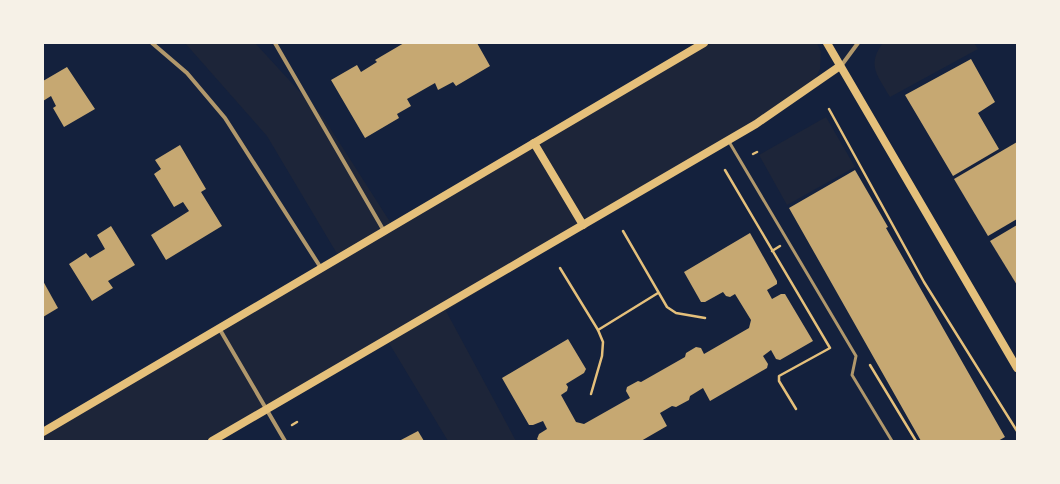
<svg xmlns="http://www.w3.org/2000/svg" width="1060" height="484" font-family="Georgia,serif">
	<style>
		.green { fill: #1d2539 }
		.building { fill: #c6a872 }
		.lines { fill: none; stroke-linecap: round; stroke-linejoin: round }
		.path { stroke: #e5c07b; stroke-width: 2.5 }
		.service { stroke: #b1986c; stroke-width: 3 }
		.minor { stroke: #b1986c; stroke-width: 4 }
		.secondary { stroke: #e5c07b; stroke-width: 8 }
	</style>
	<rect width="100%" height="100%" fill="#14213d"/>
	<g class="green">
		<polygon points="185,43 255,43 323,117 392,225 670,63 709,43 817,43 821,52 820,69 812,85 728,140 446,311 516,441 448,441 389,343 219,441 43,441 43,430 339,257 267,136"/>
		<path d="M 883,43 L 974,43 L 978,49 L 890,97 C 878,76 866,65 883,43 Z"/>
		<polygon points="826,117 855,167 787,205 759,155"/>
	</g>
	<g class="building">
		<polygon points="404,43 477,43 490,66 456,86 453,82 438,90 435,83 407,99 411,106 397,114 399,118 365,138 331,80 357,65 361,72 377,62 375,60"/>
		<polygon points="971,59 995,102 978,113 999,149 953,176 905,95"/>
		<polygon points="67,67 95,109 64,127 53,108 56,106 51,96 43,101 43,81"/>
		<polygon points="1017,142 1017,219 988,236 954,179"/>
		<polygon points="180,145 206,189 201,192 222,226 166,260 151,235 189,211 183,202 174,207 154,174 161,169 155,160"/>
		<polygon points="855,170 888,227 886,228 1005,437 998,441 921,441 789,208"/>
		<polygon points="1017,225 1017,285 990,241"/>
		<polygon points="111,226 135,265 108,281 113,288 92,301 69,264 86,253 90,258 105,249 97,235"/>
		<polygon points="750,233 777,281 777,284 767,290 772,299 781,294 785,294 813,341 780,360 776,359 771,350 763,356 768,364 767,368 710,401 703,388 690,396 689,400 676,407 672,406 660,413 667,426 641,441 539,441 537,439 539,434 547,429 543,421 533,425 529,425 502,378 568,339 586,369 584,373 566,384 568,387 567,391 561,395 576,422 584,424 630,398 626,391 627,387 638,381 641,382 685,357 686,353 696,347 701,348 704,354 749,328 751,320 735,294 730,297 726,296 723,292 705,302 701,302 684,272"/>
		<polygon points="43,281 58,308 43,317"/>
		<polygon points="418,431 424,441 399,441"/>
	</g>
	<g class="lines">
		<g class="path">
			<polyline points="829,109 924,282 1017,431"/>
			<polyline points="753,154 757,152"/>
			<polyline points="725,170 830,348 779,376 779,381 796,409"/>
			<polyline points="623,231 667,307 676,313 705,318"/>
			<polyline points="772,251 780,246"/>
			<polyline points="560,268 598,330 603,342 602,356 591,394"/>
			<polyline points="598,330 658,293"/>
			<polyline points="870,365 916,441"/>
			<polyline points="292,425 297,422"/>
		</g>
		<polyline class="service" points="728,140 856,356 852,375 892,441"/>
		<g class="minor">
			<polyline points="152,43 187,73 225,118 321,268"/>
			<polyline points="275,43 384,231"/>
			<polyline points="841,66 858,43"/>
			<polyline points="219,328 285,441"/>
		</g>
		<g class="secondary">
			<polyline points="827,43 1017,368"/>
			<polyline points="534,143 583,225"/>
			<polyline points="43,432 704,43"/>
			<polyline points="212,441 756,124 840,66"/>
		</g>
	</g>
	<rect width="1060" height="484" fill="none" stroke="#f6f1e7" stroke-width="88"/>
</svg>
